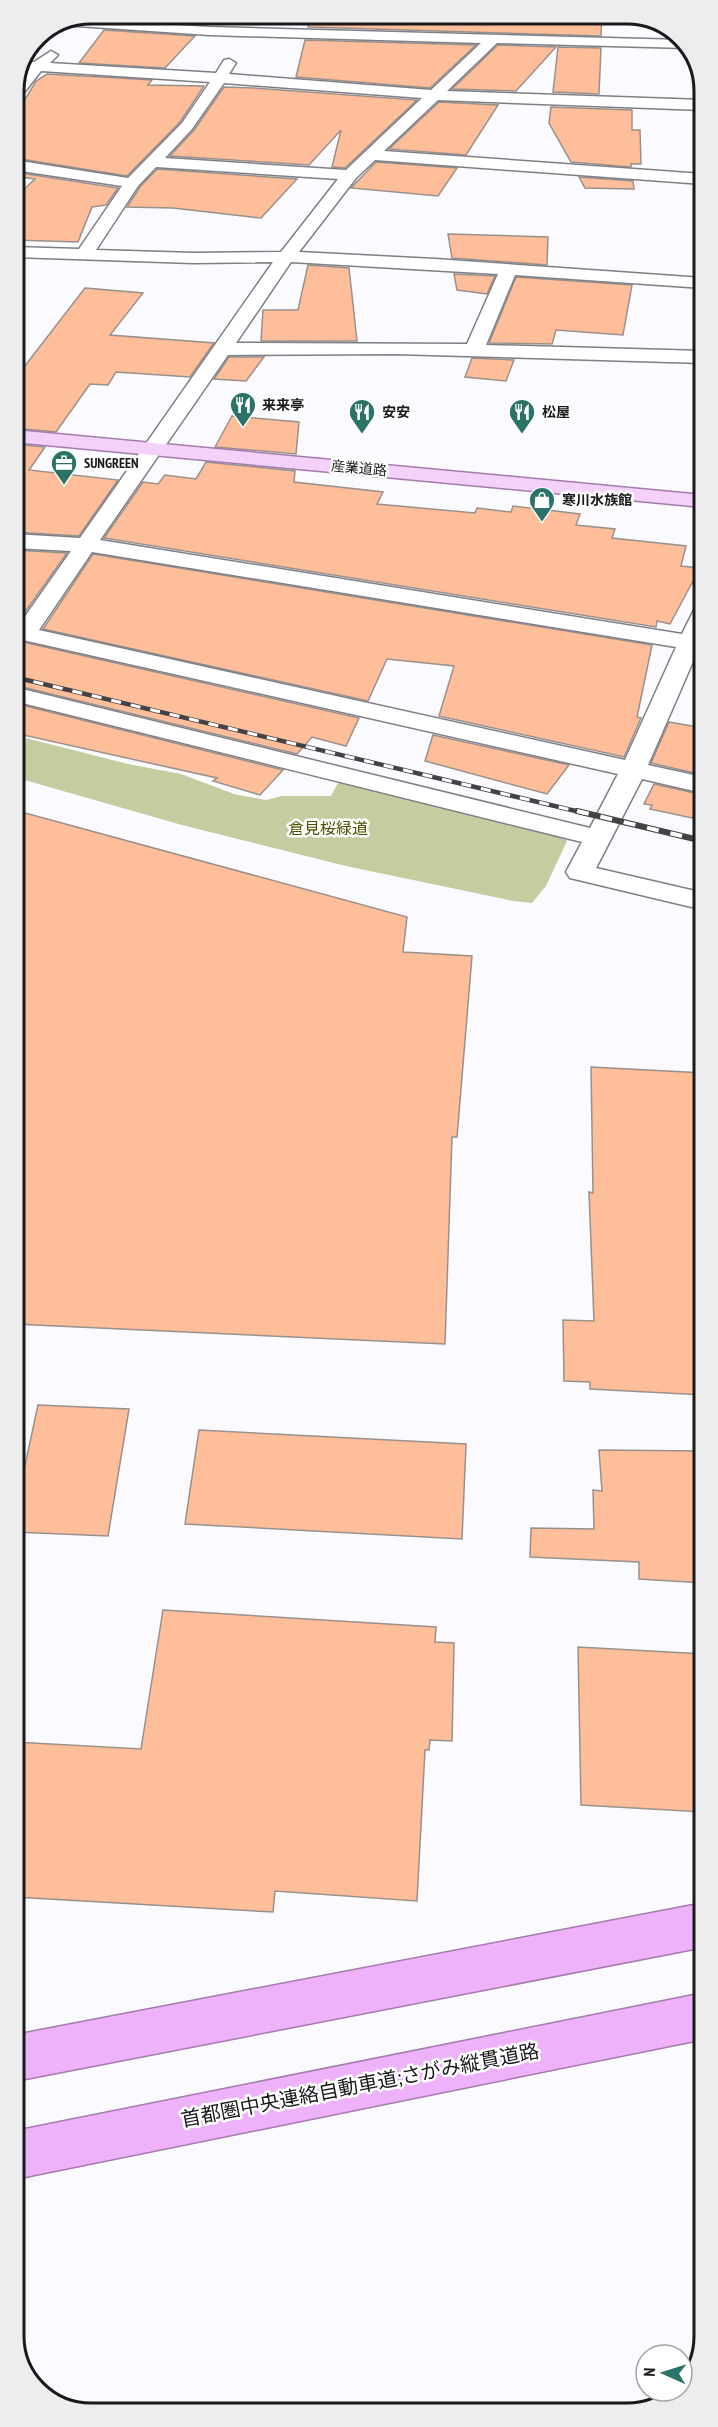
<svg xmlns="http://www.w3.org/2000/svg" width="718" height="2427" font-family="'PT Sans Narrow','Noto Sans JP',sans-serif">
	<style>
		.green { fill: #c5cc9f }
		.building { fill: #febe9a; stroke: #99908c; stroke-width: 1.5 }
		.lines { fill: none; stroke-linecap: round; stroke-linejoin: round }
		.minor-casing { stroke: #7f7d86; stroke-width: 3 }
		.major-casing { stroke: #a37cab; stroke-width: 3 }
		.highway-casing { stroke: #a37cab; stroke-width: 3 }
		.minor { fill: #fff; fill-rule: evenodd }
		.major { fill: #f4d1fb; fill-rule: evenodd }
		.highway { fill: #edb2f9; fill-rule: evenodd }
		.rail-far1-casing { stroke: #434245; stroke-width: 4.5 }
		.rail-casing { stroke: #434245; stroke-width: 6 }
		.rail-far1 { stroke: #fff; stroke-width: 3; stroke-dasharray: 10; stroke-linecap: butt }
		.rail { stroke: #fff; stroke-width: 4; stroke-dasharray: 12; stroke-linecap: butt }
		.labels { text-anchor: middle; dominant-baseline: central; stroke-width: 5; stroke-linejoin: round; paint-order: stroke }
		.far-poi-label { font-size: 14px; font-weight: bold; fill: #19181b; stroke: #fff; text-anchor: start }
		.far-street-label { font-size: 14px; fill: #19181b; stroke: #fff }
		.park-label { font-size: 16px; fill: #4a5000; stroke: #fff }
		.near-street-label { font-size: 20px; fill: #19181b; stroke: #fff }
		.rim { fill: none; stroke: #19181b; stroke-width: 3 }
	</style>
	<rect width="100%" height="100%" fill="#fbfafe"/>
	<polygon class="green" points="14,735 128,764 181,774 234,794 266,800 282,796 331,796 339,781 560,834 567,841 546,886 532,903 513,901 346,866 182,825 14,777"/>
	<g class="building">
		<polygon points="117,14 217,14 206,25 113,19"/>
		<polygon points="443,14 602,14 601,36 308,27 309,21 407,22 410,21 411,15"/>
		<polygon points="104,30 195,36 165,68 79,63"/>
		<polygon points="305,40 476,45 430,88 296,77"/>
		<polygon points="498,45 556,47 516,91 452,89"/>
		<polygon points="558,47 601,48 599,94 553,92"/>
		<polygon points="47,74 152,80 148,85 204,86 180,122 127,176 14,158 14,138 17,135 14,134 14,118 36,81"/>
		<polygon points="224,87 254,88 417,100 345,168 332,167 341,130 309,165 170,156 194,130"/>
		<polygon points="439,102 498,105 466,155 389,149"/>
		<polygon points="551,107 632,110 632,130 640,130 641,164 631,164 631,167 571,162 549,123"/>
		<polygon points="376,162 457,168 438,196 351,188"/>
		<polygon points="157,169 297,179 261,218 173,208 127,207 140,187"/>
		<polygon points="14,172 118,188 106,205 92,207 78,242 14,240 14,199 35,179 14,176"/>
		<polygon points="579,177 633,181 634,189 585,188"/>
		<polygon points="448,234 548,237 547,265 452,258"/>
		<polygon points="308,265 349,268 357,341 261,341 263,310 298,310"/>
		<polygon points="454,274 495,276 487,294 457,290"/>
		<polygon points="516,277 632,285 623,335 556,330 552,344 489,343"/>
		<polygon points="85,288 143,293 110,335 214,343 190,377 116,372 108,385 90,384 56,432 14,428 14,380"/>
		<polygon points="229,357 264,357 246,381 214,379"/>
		<polygon points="472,358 514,360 506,381 465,377"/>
		<polygon points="232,416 299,422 296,454 215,447"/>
		<polygon points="14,444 45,447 29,470 118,480 79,536 14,532"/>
		<polygon points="206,462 295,471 294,482 383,492 377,504 475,513 477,508 511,512 513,506 580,514 576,525 615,529 612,538 686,546 681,566 700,568 670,624 657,621 656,627 104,538 143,482 158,484 165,475 196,479"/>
		<polygon points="14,550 67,553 18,622 14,622"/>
		<polygon points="93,554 652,645 637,717 641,718 624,757 439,716 454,666 387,659 368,701 43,629"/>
		<polygon points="14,640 359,718 346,746 312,737 297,754 14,685"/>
		<polygon points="14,703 283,770 260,795 213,781 217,778 14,733"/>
		<polygon points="669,722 703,728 703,775 651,763"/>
		<polygon points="433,735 569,765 547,794 425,761"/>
		<polygon points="654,784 703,795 703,817 694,815 692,818 650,809 652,805 644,804"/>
		<polygon points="14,810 407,917 403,952 472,956 457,1137 452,1137 445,1344 14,1324"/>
		<polygon points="591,1067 704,1073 704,1395 590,1389 590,1382 564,1381 563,1320 594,1321 589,1192 593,1193"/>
		<polygon points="38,1405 129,1409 108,1536 15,1532 14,1516"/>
		<polygon points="199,1430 466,1444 462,1539 185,1524"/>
		<polygon points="599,1450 704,1451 704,1583 639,1579 639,1562 530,1557 531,1528 594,1529 593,1490 602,1491"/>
		<polygon points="163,1610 436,1627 435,1642 454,1643 452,1741 430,1740 429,1750 425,1750 417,1901 275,1891 273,1912 15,1897 15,1742 141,1749"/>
		<polygon points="578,1647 704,1654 704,1812 581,1805"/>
	</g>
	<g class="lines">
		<g class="minor-casing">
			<path id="minor" d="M 77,19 L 209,27 L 682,40 L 687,48 L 497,43 L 447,91 L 703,100 L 703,110 L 438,100 L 384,151 L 703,174 L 703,184 L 375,160 L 356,178 L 299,252 L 435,259 L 703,278 L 703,288 L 515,275 L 486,345 L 703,351 L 703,363 L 396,354 L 228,355 L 100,540 L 682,634 L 695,608 L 703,606 L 703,651 L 698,650 L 648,765 L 703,777 L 703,793 L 642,779 L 596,868 L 704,893 L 704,910 L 570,878 L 566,872 L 582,842 L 14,701 L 14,687 L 590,828 L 618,774 L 14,638 L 14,624 L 19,625 L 71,551 L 14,548 L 14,534 L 80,538 L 273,262 L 193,263 L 14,257 L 14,247 L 79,249 L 122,186 L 14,170 L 14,160 L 128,178 L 182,123 L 210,82 L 41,71 L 19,99 L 14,100 L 17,83 L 27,70 L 22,70 L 26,62 L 34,62 L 51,51 L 58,55 L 50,63 L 216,73 L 224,60 L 229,59 L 236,63 L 229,74 L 431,90 L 481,43 L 209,35 L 63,25 ZM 224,83 L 422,98 L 346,170 L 165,158 L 192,129 ZM 156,167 L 338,179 L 281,252 L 193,253 L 96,250 L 138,186 ZM 291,262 L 498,274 L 467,344 L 236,343 ZM 92,552 L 676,647 L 625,760 L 39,630 Z"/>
		</g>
		<g class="major-casing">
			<polygon id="major" points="14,430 703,495 703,507 14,442"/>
		</g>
		<g class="highway-casing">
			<g id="highway">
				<polygon points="704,1903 704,1947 15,2081 15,2035"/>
				<polygon points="704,1993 704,2039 15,2179 15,2131"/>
			</g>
		</g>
		<use href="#minor" class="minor"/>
		<use href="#major" class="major"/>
		<use href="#highway" class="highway"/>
		<g class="rail-far1-casing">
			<polyline id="rail-far1" points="14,677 584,813"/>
		</g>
		<g class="rail-casing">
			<polyline id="rail" points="577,811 703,841"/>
		</g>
		<use href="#rail-far1" class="rail-far1"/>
		<use href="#rail" class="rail"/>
	</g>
	<defs>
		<g id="restaurant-pin" transform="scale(1.35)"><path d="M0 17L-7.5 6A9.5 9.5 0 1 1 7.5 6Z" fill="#2b7269" stroke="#fff"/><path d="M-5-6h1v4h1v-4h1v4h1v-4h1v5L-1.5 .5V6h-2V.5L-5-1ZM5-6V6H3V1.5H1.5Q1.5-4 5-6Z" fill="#fff"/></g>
		<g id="office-pin" transform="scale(1.35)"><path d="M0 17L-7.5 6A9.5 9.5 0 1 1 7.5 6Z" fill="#2b7269" stroke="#fff"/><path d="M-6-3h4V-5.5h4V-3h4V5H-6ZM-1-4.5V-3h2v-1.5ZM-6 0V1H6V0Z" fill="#fff"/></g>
		<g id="shop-pin" transform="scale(1.35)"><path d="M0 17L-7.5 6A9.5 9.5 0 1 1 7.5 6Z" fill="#2b7269" stroke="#fff"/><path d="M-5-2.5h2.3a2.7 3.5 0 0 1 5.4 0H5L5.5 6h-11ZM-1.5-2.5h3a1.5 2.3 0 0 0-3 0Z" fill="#fff"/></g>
	</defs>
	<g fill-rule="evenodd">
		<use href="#restaurant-pin" x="243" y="405"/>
		<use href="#restaurant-pin" x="362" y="412"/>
		<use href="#restaurant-pin" x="522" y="412"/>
		<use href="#office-pin" x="64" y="463"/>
		<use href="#shop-pin" x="542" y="500"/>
	</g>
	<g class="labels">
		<g class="far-poi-label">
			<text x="262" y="405">来来亭</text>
			<text x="382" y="412">安安</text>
			<text x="542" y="412">松屋</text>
			<text x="84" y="463">SUNGREEN</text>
			<text x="562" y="500">寒川水族館</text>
		</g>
		<g class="far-street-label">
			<text transform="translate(359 468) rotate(5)">産業道路</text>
		</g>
		<g class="park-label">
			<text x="328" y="828">倉見桜緑道</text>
		</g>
		<g class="near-street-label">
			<text transform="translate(360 2085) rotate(-11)">首都圏中央連絡自動車道;さがみ縦貫道路</text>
		</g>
	</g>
	<path d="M0 0H718V2427H0ZM91 24H627A67 67 0 0 1 694 91V2336A67 67 0 0 1 627 2403H91A67 67 0 0 1 24 2336V91A67 67 0 0 1 91 24Z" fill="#ededed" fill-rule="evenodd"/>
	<path class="rim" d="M91 24H627A67 67 0 0 1 694 91V2336A67 67 0 0 1 627 2403H91A67 67 0 0 1 24 2336V91A67 67 0 0 1 91 24Z"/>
	<g transform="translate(664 2373) rotate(273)"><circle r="28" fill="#ffffff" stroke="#a3a3a4" stroke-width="1.5"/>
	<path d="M0-4.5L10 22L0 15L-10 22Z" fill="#2b7269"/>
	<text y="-9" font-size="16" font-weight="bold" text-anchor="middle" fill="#19181b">N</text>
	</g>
</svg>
